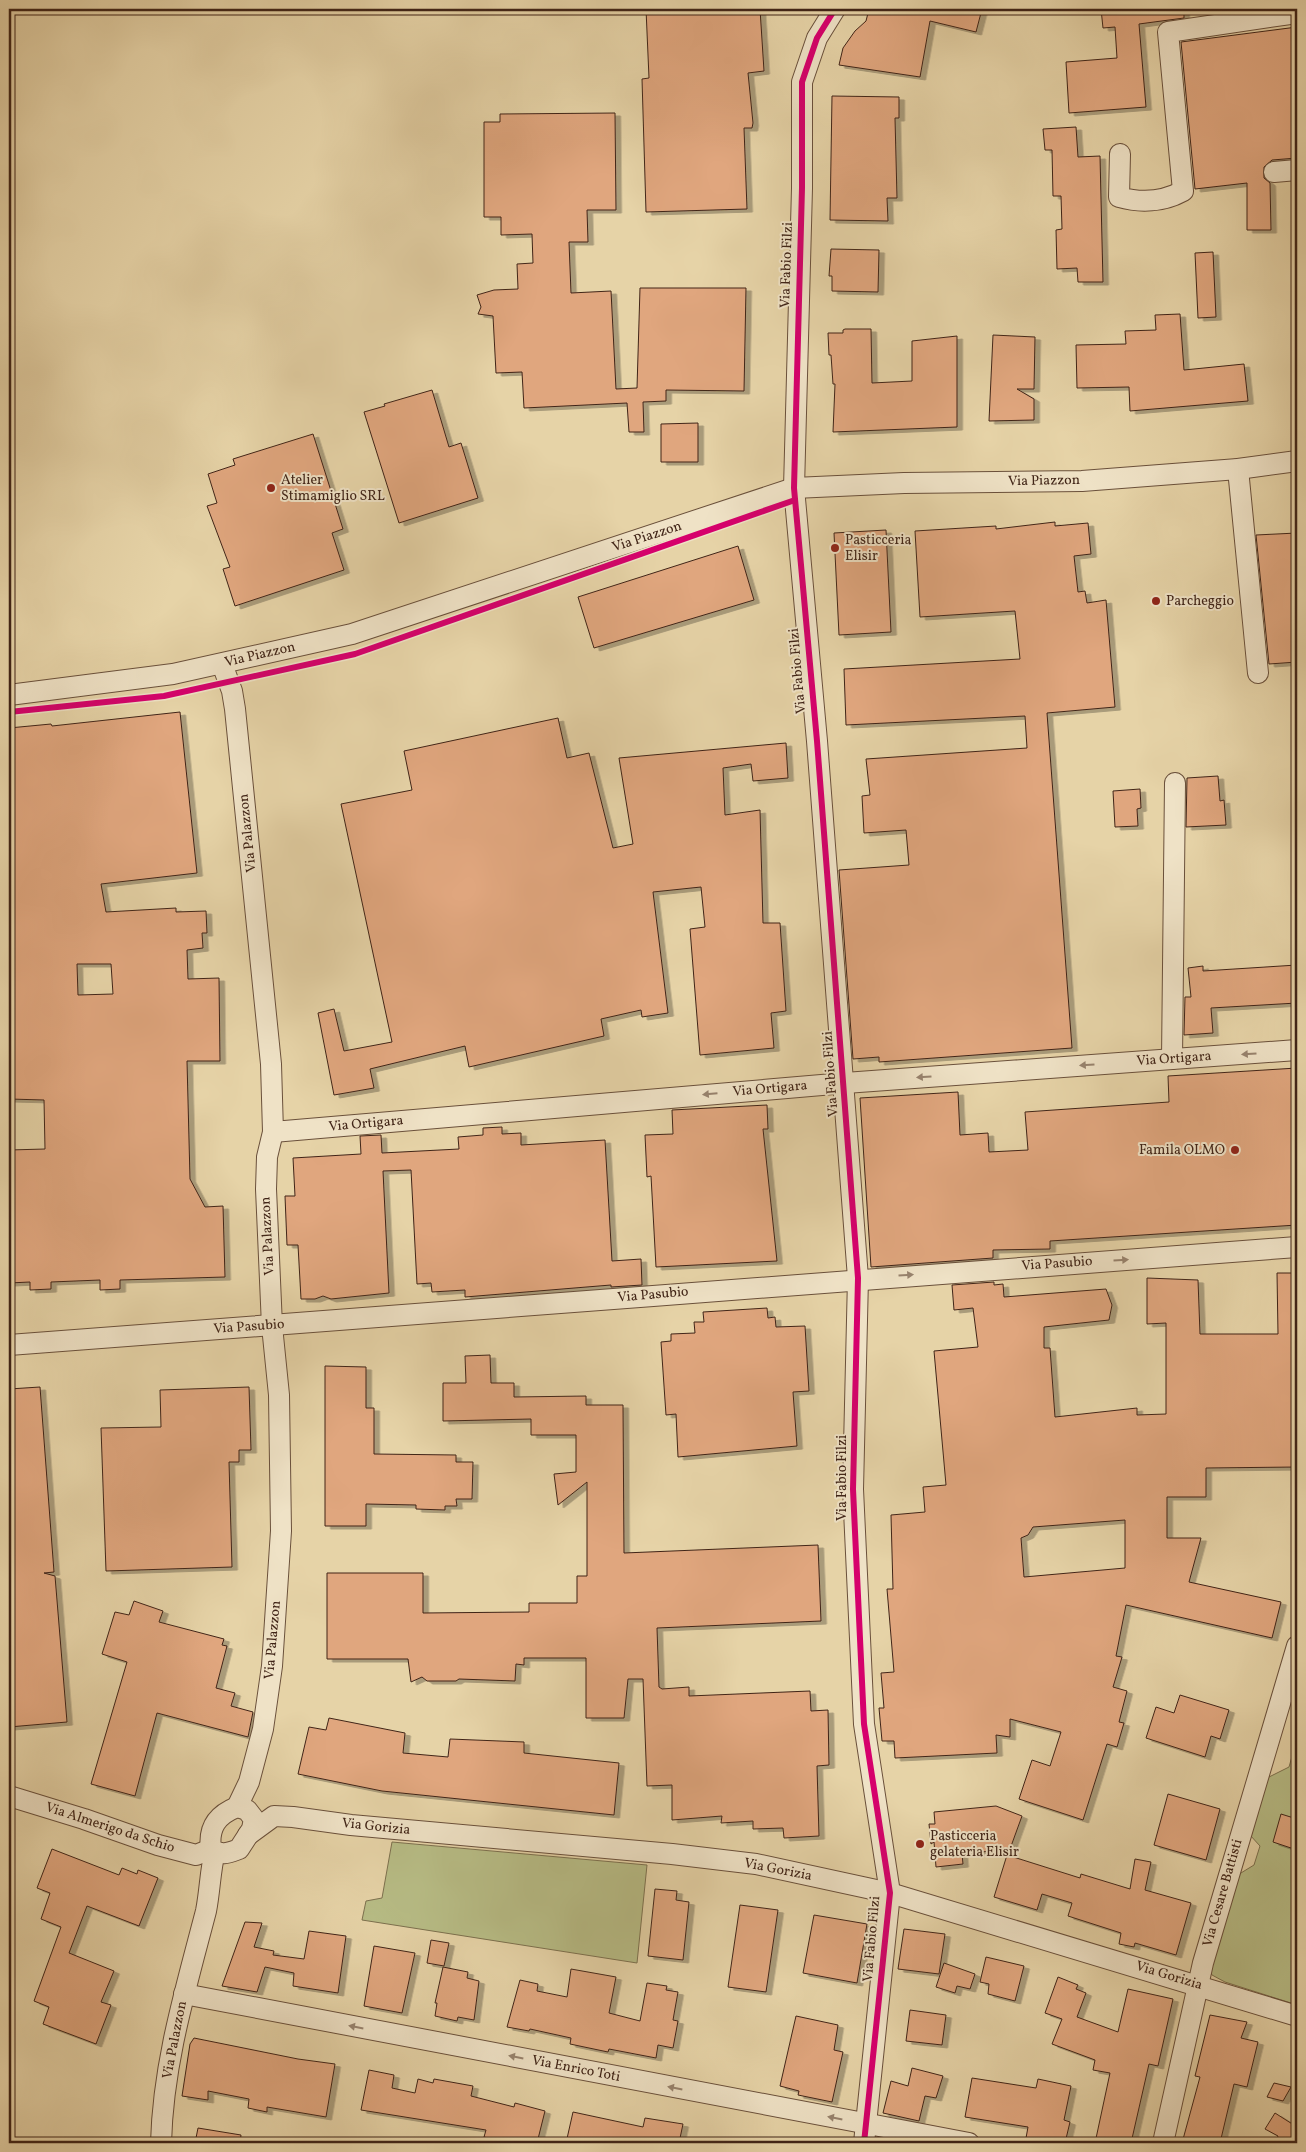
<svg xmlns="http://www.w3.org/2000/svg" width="1306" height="2152" font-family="Vollkorn,serif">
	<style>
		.green { fill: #b7bc85; stroke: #7c704e }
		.building { fill: #e0a67e; stroke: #402417; fill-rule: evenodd; filter: url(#shadow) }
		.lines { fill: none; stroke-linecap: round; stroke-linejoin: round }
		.minor-casing { stroke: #6a503b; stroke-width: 22 }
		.minor { stroke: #efe2c6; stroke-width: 20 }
		.cycleway-casing { stroke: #efe2c6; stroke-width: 9 }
		.cycleway { stroke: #d6006c; stroke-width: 6 }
		.oneway { fill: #98836e }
		.poi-dot { fill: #8f2418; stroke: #efe2c6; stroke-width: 2 }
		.labels { text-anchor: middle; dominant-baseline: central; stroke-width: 4; stroke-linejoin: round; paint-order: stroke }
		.street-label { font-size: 14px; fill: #402417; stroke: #efe2c6 }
		.poi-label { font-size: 14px; fill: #402417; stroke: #efe2c6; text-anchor: start }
	</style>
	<defs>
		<filter id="shadow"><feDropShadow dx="5.5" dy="3" stdDeviation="0" flood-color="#0004"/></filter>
	</defs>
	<rect width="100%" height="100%" fill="#e6d3a7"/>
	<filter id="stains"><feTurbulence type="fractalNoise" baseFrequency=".004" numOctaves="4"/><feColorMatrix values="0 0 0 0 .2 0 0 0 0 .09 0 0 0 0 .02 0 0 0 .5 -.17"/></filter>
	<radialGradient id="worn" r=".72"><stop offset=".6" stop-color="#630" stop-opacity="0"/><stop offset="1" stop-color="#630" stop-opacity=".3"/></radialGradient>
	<g class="green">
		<polygon points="1297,1739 1297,2005 1225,1982 1212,1975 1208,1968 1236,1876 1254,1865 1260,1846 1250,1835 1267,1778 1289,1767"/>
		<polygon points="392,1842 647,1865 637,1963 362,1920 366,1901 382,1898"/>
	</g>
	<g class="building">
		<polygon points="646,9 760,9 764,71 748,73 753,123 752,128 744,128 747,209 646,212 642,79 649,78"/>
		<polygon points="869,9 982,9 976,32 930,21 920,77 839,65 843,48 855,31 866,21"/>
		<polygon points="1101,9 1184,9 1184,18 1139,24 1146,107 1069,113 1066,62 1117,58 1115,27 1103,28"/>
		<polygon points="1297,27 1297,70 1294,70 1297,99 1297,158 1272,160 1264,167 1264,178 1270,183 1271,230 1247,230 1247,183 1195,189 1181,42"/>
		<polygon points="832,96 899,97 899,118 895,118 897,198 887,198 888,221 830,220"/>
		<polygon points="615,113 616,210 587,210 588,242 569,242 571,293 611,291 616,389 637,388 640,288 746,288 744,391 666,390 666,401 643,402 644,432 629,432 627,403 524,408 522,372 496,373 493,316 478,314 481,307 477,295 494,290 518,289 517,264 533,263 532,234 501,235 501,217 484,217 484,122 500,122 500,114"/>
		<polygon points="1076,127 1078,157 1100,156 1103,282 1078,282 1077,268 1057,269 1056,230 1062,229 1061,196 1053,196 1052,150 1045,150 1043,129"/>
		<polygon points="831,249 879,250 878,292 832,291 832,276 829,276"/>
		<polygon points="1213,252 1216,317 1198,318 1195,253"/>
		<polygon points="1180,314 1184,370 1244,364 1248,401 1130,411 1129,387 1077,388 1076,345 1126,344 1125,331 1156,330 1155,315"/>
		<polygon points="845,329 871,329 872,383 912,381 912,341 957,336 957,427 833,432 835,384 833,384 831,355 829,355 828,333 843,333 843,330"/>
		<polygon points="993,335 1035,337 1034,389 1017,389 1034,399 1034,420 989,421"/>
		<polygon points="432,390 449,447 461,443 478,498 399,523 364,412 385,406 384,404"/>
		<polygon points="698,423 698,462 661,462 661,424"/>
		<polygon points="313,434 343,529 332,533 344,570 235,606 223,569 230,567 207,506 217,503 208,474 235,465 233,459"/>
		<polygon points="1055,522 1055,526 1088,523 1091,554 1074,556 1078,592 1085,591 1087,603 1106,600 1115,707 1047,713 1072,1048 879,1062 879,1057 853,1059 839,870 909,865 906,830 864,833 862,796 870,795 866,759 1027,748 1025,716 846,725 844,669 1020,659 1015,611 920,617 915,531 996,526 996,529"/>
		<polygon points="886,530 891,632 839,635 834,533"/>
		<polygon points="1297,533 1297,662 1269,664 1256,535"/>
		<polygon points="738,546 754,600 594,648 578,597"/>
		<path d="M 180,712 L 197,873 L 101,884 L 106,912 L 176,908 L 176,912 L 206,911 L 207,933 L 202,933 L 203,948 L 187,950 L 188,979 L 219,978 L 220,1061 L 187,1061 L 190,1179 L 205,1207 L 223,1206 L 225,1277 L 120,1280 L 120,1289 L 100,1290 L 100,1280 L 51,1282 L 51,1289 L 30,1290 L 30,1282 L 9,1283 L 9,1150 L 45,1149 L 44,1100 L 9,1099 L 9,728 L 51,724 L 52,726 ZM 77,964 L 111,964 L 113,994 L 78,995 Z"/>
		<polygon points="558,718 567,758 589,753 613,848 633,844 619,758 786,743 788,778 753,781 751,764 723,768 725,815 760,810 763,923 780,923 786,1011 771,1013 774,1048 700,1055 690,929 705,927 701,887 653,892 668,1013 642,1017 641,1010 601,1019 604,1036 469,1067 465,1046 370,1069 374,1088 334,1095 318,1013 334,1009 344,1051 392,1042 341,804 412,790 404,751"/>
		<polygon points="1218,776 1220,801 1224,800 1226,825 1186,827 1187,778"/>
		<polygon points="1140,789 1141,808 1137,809 1138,826 1115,827 1113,791"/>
		<polygon points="1297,965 1297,1003 1211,1008 1213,1033 1184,1035 1185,997 1191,997 1188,968 1203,966 1203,971"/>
		<polygon points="1297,1068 1297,1225 1050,1241 1050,1249 993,1250 993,1258 871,1267 860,1098 958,1092 960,1135 988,1133 989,1152 1028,1150 1025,1112 1169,1102 1168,1076"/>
		<polygon points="767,1105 768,1129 763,1129 777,1261 656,1267 651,1176 647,1177 645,1135 673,1134 672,1110"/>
		<polygon points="502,1127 502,1134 521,1133 521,1145 605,1140 612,1261 641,1259 642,1285 611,1287 611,1285 465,1297 465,1290 432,1292 431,1283 417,1284 411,1170 383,1171 389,1293 331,1299 323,1296 315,1299 301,1299 298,1245 287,1245 285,1196 295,1196 293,1158 361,1154 360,1136 381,1135 382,1153 459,1149 458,1137 483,1135 483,1128"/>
		<path d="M 1277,1273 L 1297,1273 L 1297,1467 L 1206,1468 L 1206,1497 L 1167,1497 L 1167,1538 L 1201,1538 L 1189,1582 L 1281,1602 L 1272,1638 L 1126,1605 L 1116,1656 L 1122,1657 L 1113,1687 L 1127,1691 L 1119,1722 L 1124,1723 L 1117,1747 L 1107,1744 L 1083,1820 L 1019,1799 L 1032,1760 L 1050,1766 L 1061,1732 L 1010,1719 L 1010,1737 L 996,1735 L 997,1753 L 895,1758 L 894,1741 L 882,1741 L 879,1708 L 884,1708 L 881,1673 L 894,1672 L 887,1589 L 893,1589 L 891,1515 L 925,1512 L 923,1487 L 946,1485 L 934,1351 L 978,1347 L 973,1308 L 954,1310 L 952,1285 L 994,1282 L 994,1285 L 1003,1284 L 1004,1297 L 1106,1289 L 1112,1305 L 1109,1320 L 1044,1327 L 1044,1348 L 1050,1348 L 1055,1417 L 1137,1408 L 1137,1415 L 1166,1414 L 1166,1323 L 1147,1324 L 1147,1278 L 1198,1280 L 1200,1334 L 1278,1334 ZM 1125,1520 L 1125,1568 L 1024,1577 L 1021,1538 L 1028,1535 L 1033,1527 Z"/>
		<polygon points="767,1308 768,1318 775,1317 776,1327 805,1326 809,1391 793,1392 797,1446 678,1457 676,1414 666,1415 661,1342 671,1341 671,1334 695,1333 694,1322 704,1322 703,1312"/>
		<polygon points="490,1355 491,1383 514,1383 514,1397 586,1396 586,1405 623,1405 624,1553 818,1545 821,1621 657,1628 659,1687 662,1689 689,1687 689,1696 810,1691 811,1711 828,1710 829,1765 817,1766 819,1836 784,1838 783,1828 753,1829 753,1821 721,1823 722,1816 672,1820 672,1785 647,1786 643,1679 628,1679 624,1718 586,1718 586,1658 524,1658 524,1665 516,1664 515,1681 459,1679 456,1681 427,1681 422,1677 411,1682 408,1659 327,1659 327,1573 423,1573 423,1613 529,1612 529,1603 577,1603 577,1576 587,1576 587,1482 558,1505 554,1474 576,1472 576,1435 531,1435 531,1419 443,1421 443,1383 466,1383 465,1356"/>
		<polygon points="325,1366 366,1367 366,1408 374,1408 374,1454 456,1455 456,1462 473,1462 472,1499 456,1499 457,1506 445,1506 445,1510 416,1509 416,1505 366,1504 366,1526 325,1526"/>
		<polygon points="40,1387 54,1572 44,1573 55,1576 67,1722 9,1727 9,1389"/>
		<polygon points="249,1387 251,1450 239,1450 239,1462 229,1462 232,1567 106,1571 101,1428 161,1427 160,1390"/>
		<polygon points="134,1601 163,1611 159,1622 224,1639 222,1645 227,1646 216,1688 235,1693 231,1706 253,1712 248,1737 157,1713 135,1796 91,1784 127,1662 102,1654 115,1612 129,1615"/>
		<polygon points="1180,1695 1229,1710 1220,1739 1211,1736 1205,1757 1146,1738 1156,1707 1174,1713"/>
		<polygon points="329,1718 405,1733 403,1753 448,1757 450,1739 524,1742 524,1753 619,1763 614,1815 382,1791 298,1774 309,1727 326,1730"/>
		<polygon points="1168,1794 1220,1809 1206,1860 1154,1845"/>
		<polygon points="996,1806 1022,1816 1010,1849 962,1854 963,1864 936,1867 934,1842 931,1844 929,1824 935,1824 934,1812"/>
		<polygon points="1281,1814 1297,1819 1297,1850 1273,1842"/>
		<polygon points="52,1849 119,1875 122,1868 137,1874 138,1870 158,1878 139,1926 87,1906 69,1953 114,1971 101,2002 111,2005 96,2044 43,2024 49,2007 34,2001 61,1927 41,1919 50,1893 37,1888"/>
		<polygon points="1007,1855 1080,1878 1081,1874 1130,1889 1135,1859 1151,1862 1145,1890 1191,1903 1176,1955 1135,1943 1134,1947 1119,1944 1121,1933 1068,1916 1072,1903 1042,1894 1037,1910 994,1897"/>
		<polygon points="655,1889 677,1891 676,1900 689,1902 683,1960 648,1956"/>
		<polygon points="740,1905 778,1910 766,1992 728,1987"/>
		<polygon points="814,1915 867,1924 857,1983 803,1973"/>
		<polygon points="245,1922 262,1923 254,1947 274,1951 273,1955 304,1959 309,1931 346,1936 338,1993 293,1986 294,1973 265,1967 257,1992 222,1986"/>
		<polygon points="904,1929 945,1934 939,1974 898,1969"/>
		<polygon points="431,1940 449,1943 444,1966 427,1963"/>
		<polygon points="374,1946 415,1953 402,2013 364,2006"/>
		<polygon points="986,1957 1024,1966 1015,2001 988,1994 989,1984 980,1982"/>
		<polygon points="944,1963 975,1974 970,1989 957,1986 955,1993 936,1987"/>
		<polygon points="443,1967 468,1972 467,1978 479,1981 474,2020 458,2017 457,2021 435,2016 437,2003 435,2003"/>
		<polygon points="571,1969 616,1977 609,2013 640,2021 647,1983 667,1986 666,1990 678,1992 673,2020 678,2021 673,2048 658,2045 656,2058 609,2049 608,2052 570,2044 571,2038 530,2029 529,2031 507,2027 520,1980 538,1984 537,1991 567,1997"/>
		<polygon points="1058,1977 1078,1985 1076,1989 1086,1993 1077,2017 1118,2032 1128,1989 1173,1999 1158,2066 1149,2064 1131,2143 1095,2143 1110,2073 1093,2070 1095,2060 1052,2044 1062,2019 1045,2013"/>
		<polygon points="910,2010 946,2015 942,2045 906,2041"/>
		<polygon points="1210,2015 1247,2022 1241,2038 1258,2042 1247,2087 1234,2084 1220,2143 1182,2143 1200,2077 1195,2076"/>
		<polygon points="796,2016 838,2025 834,2050 843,2052 832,2102 798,2095 799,2091 780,2086"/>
		<polygon points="194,2038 298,2059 335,2064 326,2117 267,2107 267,2112 248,2108 249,2099 208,2091 208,2100 182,2096 190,2044"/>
		<polygon points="912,2068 943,2076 936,2098 925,2096 919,2121 883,2113 891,2081 908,2086"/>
		<polygon points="369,2070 394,2075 392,2088 415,2093 418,2079 433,2083 434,2079 473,2086 471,2096 514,2107 515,2103 545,2111 537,2143 508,2143 484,2137 486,2130 361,2110"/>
		<polygon points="972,2078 1036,2088 1038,2079 1071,2086 1064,2120 1070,2122 1065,2143 1026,2138 1028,2127 965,2117"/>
		<polygon points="1274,2083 1291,2087 1283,2101 1267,2097"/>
		<polygon points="573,2112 643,2127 645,2118 683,2124 679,2143 566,2143"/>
		<polygon points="1275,2113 1297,2127 1297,2143 1275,2143 1278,2136 1265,2129"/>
		<polygon points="198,2128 241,2135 240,2143 195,2143"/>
	</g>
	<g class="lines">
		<g class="minor-casing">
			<g id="minor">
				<polyline points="835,9 817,38 802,82 802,188 794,488 817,741 858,1278 853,1489 864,1724 890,1893 864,2143"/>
				<path d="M 1120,154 L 1119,197 C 1140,203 1163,202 1183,191 L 1168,32 L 1297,13"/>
				<polyline points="1274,172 1297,170"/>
				<polyline points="1238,469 1258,673"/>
				<polyline points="222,664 232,691 235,709 271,1064 273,1132 267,1157 266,1189 272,1326 279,1395 281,1531 272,1666 263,1729 249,1782 237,1807"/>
				<polyline points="9,695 173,674 352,634 794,488 904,483 1082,481 1238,469 1297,461"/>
				<polyline points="1172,1059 1175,783"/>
				<polyline points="273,1132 845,1083 1297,1050"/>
				<path d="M 9,1345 C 438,1314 868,1278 1297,1247"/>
				<polyline points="9,1796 84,1819 158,1845 196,1855 211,1849"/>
				<path d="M 237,1807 L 247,1810 L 254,1819 L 252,1829 L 239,1849 C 228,1853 222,1856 211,1849 C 208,1827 217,1815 237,1807 Z"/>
				<polyline points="248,1835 274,1816 293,1817 351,1825 672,1854 756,1864 890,1893 1297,2016"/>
				<polyline points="184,1994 969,2143"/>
				<path d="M 161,2143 C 163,2063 186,1988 206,1911 C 210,1891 210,1871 215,1851"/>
				<polyline points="1163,2143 1203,1963 1297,1646"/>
			</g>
		</g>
		<use href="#minor" class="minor"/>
		<g class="cycleway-casing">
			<g id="cycleway">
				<polyline points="835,9 817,38 802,82 802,188 794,488 817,741 858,1278 853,1489 864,1724 890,1893 864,2143"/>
				<polyline points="9,712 164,696 355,654 795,500"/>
			</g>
		</g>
		<use href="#cycleway" class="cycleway"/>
	</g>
	<defs><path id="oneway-solid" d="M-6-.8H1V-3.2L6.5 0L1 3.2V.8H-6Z" transform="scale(1.25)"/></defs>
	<g class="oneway">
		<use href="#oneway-solid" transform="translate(1249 1054) rotate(176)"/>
		<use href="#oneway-solid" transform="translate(1087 1065) rotate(176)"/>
		<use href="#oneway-solid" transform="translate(924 1077) rotate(176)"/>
		<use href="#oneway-solid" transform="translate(710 1094) rotate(175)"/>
		<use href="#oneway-solid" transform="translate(1121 1260) rotate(-4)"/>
		<use href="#oneway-solid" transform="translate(906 1275) rotate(-4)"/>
		<use href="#oneway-solid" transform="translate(356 2027) rotate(-169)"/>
		<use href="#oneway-solid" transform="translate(516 2057) rotate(-169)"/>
		<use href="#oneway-solid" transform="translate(675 2088) rotate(-169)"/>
		<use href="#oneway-solid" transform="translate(835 2118) rotate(-169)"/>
	</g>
	<g class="poi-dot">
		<circle cx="271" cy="488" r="5"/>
		<circle cx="835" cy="548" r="5"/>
		<circle cx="1156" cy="601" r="5"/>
		<circle cx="1235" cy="1150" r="5"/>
		<circle cx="920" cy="1844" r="5"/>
	</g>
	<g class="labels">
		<g class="street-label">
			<text transform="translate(787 265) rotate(-88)">Via Fabio Filzi</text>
			<text transform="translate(1044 481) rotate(-1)">Via Piazzon</text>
			<text transform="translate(647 537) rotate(-18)">Via Piazzon</text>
			<text transform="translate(260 655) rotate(-13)">Via Piazzon</text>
			<text transform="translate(798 671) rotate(-95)">Via Fabio Filzi</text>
			<text transform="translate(248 833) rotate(-96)">Via Palazzon</text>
			<text transform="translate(1174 1059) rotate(-4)">Via Ortigara</text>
			<text transform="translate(831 1074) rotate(-94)">Via Fabio Filzi</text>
			<text transform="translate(770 1089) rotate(-5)">Via Ortigara</text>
			<text transform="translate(366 1124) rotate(-5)">Via Ortigara</text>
			<text transform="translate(268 1236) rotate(-93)">Via Palazzon</text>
			<text transform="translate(1057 1264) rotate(-4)">Via Pasubio</text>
			<text transform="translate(653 1295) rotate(-5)">Via Pasubio</text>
			<text transform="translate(249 1327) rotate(-4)">Via Pasubio</text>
			<text transform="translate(842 1478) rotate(-90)">Via Fabio Filzi</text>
			<text transform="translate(273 1640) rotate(-85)">Via Palazzon</text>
			<text transform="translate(376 1827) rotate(6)">Via Gorizia</text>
			<text transform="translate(110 1828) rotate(18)">Via Almerigo da Schio</text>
			<text transform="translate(778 1870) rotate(11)">Via Gorizia</text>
			<text transform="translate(1223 1893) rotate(-74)">Via Cesare Battisti</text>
			<text transform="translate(872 1939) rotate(-85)">Via Fabio Filzi</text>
			<text transform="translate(1169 1976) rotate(17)">Via Gorizia</text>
			<text transform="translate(175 2040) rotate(-79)">Via Palazzon</text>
			<text transform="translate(576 2069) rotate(11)">Via Enrico Toti</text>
		</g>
		<g class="poi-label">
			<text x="281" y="480">Atelier<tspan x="281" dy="16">Stimamiglio SRL</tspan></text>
			<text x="845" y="540">Pasticceria<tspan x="845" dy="16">Elisir</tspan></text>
			<text x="1166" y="601">Parcheggio</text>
			<text x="1225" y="1150" text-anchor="end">Famila OLMO</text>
			<text x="930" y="1836">Pasticceria<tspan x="930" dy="16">gelateria Elisir</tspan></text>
		</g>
	</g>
	<rect width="1306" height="2152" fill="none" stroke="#e6d3a7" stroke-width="30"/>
	<rect x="10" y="10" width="1286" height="2132" fill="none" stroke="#402417" stroke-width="2.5"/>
	<rect x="15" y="15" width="1276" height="2122" fill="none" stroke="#402417"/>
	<rect width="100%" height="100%" filter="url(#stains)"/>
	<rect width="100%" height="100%" fill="url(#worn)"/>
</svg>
